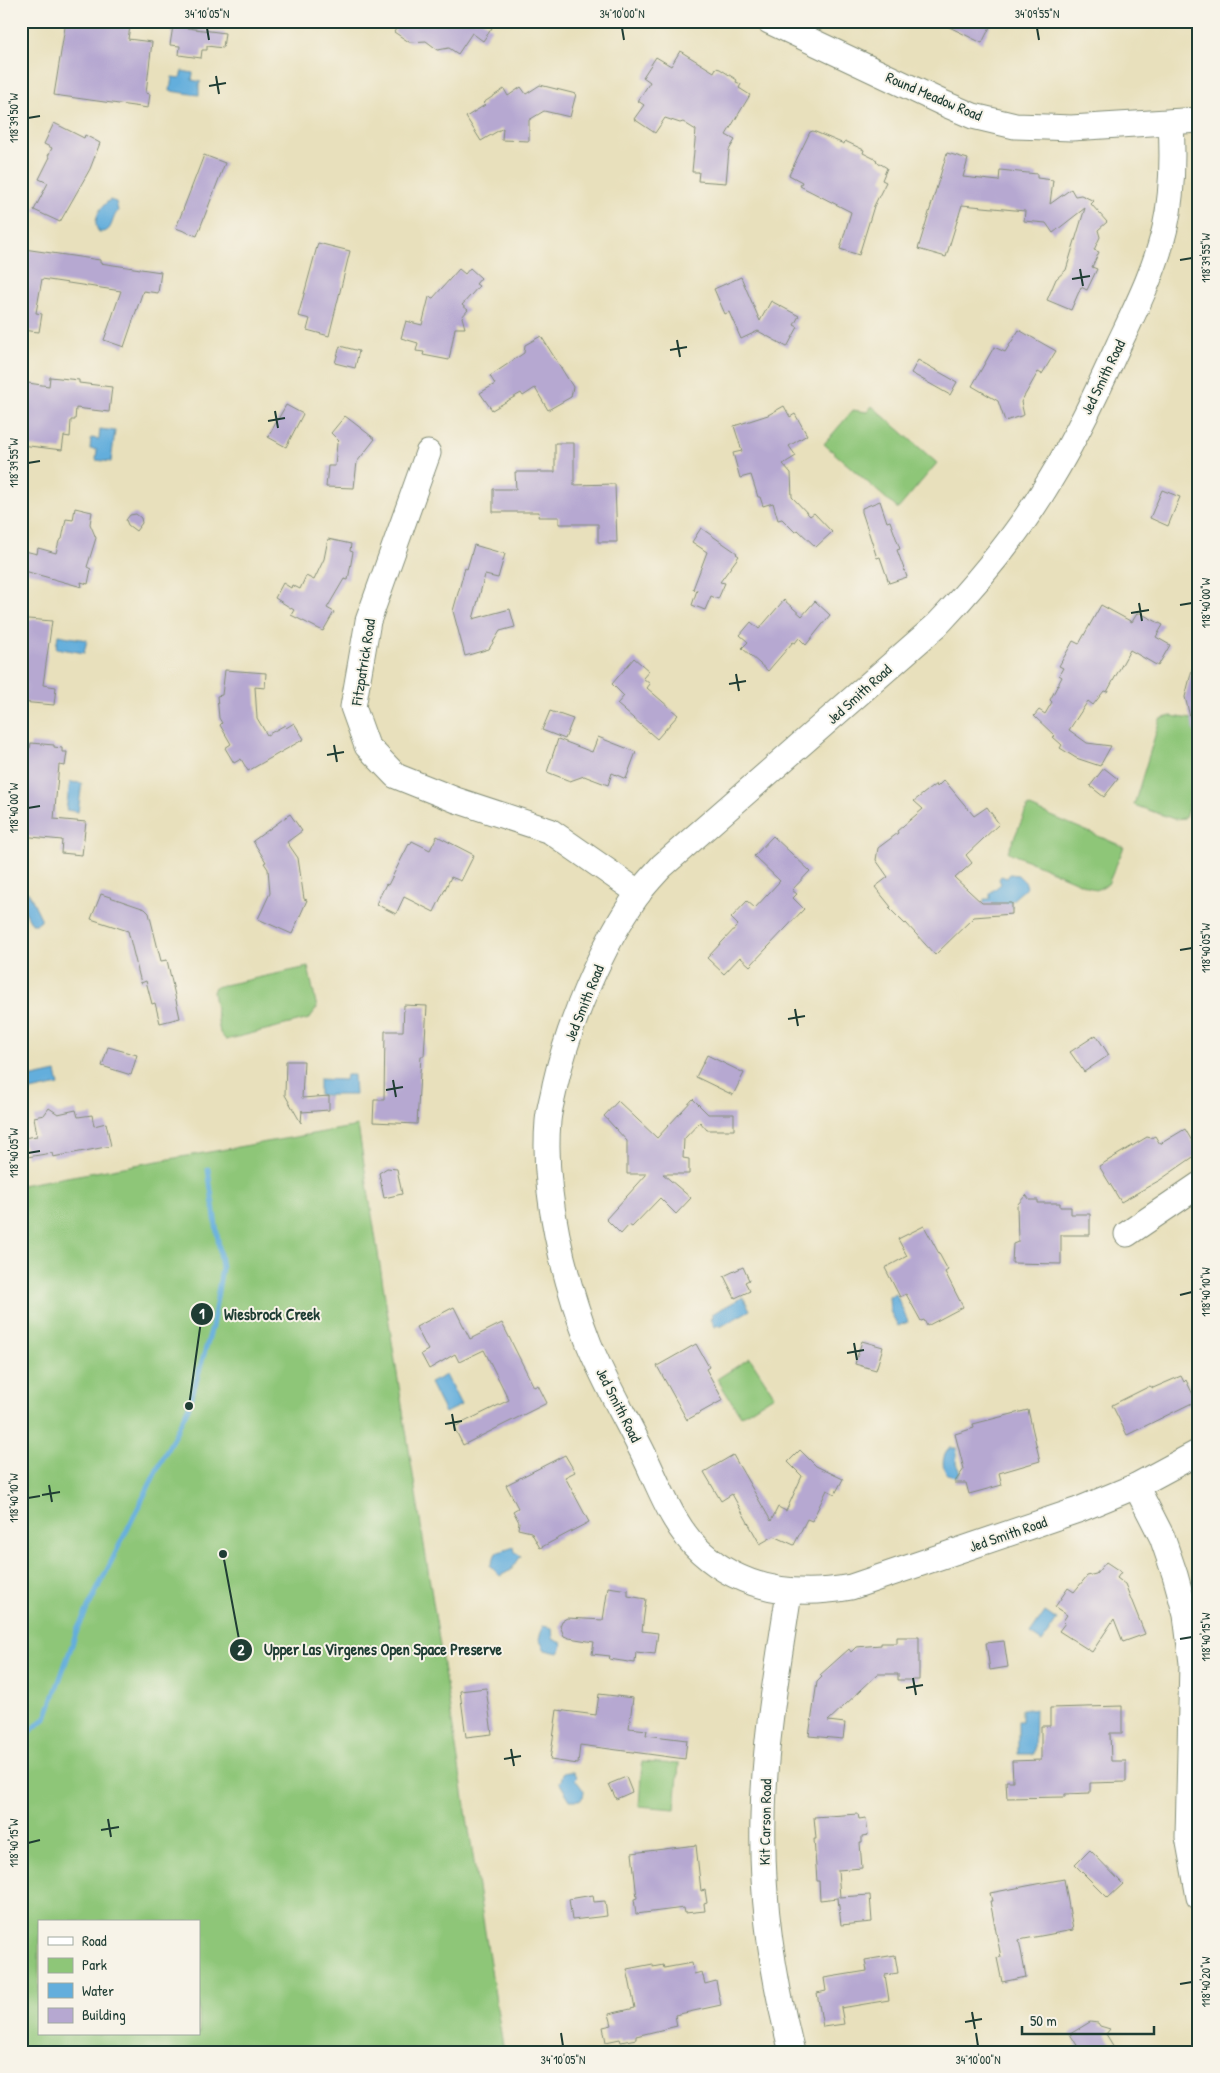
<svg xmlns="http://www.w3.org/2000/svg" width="1220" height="2073" font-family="'Patrick Hand',sans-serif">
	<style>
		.green { fill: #8ec678; stroke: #568256; fill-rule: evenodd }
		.water { fill: #63aedc; stroke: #417688 }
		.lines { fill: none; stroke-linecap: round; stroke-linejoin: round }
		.stream { stroke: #63aedc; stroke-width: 5 }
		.building { fill: #b6a8d1 }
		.minor-casing { stroke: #848e78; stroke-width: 27 }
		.minor { stroke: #fff; stroke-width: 25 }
		.ticks { fill: none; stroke: #1f3d34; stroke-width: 2 }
		.labels { text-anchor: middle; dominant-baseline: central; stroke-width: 4; stroke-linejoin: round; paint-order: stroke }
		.street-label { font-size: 15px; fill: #1f3d34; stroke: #f7f3e8 }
		.leader { fill: none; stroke: #1f3d34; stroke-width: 2 }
		.callout-dot { fill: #1f3d34; stroke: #f7f3e8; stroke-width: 2 }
		.mark-label { font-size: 15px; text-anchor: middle; font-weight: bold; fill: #fff }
		.callout-label { font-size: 16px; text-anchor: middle; font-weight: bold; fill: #1f3d34; stroke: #f7f3e8; stroke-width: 4; stroke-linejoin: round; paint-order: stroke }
		.neatline { fill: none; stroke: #1f3d34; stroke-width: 2 }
		.ticks-label { font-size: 12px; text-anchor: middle; fill: #1f3d34 }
	</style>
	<rect width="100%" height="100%" fill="#f7f3e8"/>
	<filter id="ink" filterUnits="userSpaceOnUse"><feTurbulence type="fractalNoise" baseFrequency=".02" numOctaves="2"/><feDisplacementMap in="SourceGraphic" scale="10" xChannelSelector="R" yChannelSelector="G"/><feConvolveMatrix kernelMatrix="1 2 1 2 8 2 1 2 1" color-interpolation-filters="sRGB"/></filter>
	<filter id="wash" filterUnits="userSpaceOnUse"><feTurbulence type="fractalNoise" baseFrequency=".0096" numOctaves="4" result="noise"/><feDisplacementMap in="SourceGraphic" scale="20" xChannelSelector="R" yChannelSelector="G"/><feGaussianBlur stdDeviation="1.12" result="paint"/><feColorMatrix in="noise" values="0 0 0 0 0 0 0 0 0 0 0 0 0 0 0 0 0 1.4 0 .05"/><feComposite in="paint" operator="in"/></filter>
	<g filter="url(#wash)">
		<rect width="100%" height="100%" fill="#e8e0bc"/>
		<g class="green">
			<polygon points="872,406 937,463 898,509 824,444 853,410 867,412"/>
			<polygon points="1171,716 1199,720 1199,773 1185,818 1174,819 1134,805 1160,719"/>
			<polygon points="1028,806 1124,847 1108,884 1096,890 1008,852"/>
			<polygon points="308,967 317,1008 309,1019 226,1040 220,1033 213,992 215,987"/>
			<path d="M 358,1126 L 504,2052 L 21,2052 L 21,1185 ZM 39,1922 L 199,1922 L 199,2034 L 39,2034 Z"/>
			<polygon points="750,1358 774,1395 741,1416 717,1379"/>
			<polygon points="642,1762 679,1764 675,1809 639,1806"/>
		</g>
		<g class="water">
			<polygon points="182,71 193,73 192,80 201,82 199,84 199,95 170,91 172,77 180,78"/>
			<path d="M 110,200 L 116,202 L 118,211 C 110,220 114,233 99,232 C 91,222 100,206 110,200 Z"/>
			<polygon points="100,429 115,431 111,462 96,460 97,450 90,449 91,438 99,439"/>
			<polygon points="58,635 87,640 84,653 56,648"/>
			<polygon points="70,782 82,783 78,812 66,810"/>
			<polygon points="1010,874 1018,875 1026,883 1026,888 1010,902 1013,907 1007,912 984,904 984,899 990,899 990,893 1001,884 999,879 1001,876 1007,878"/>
			<polygon points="21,891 29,893 41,918 41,921 37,924 32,924 21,904"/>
			<polygon points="56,1072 59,1085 26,1092 24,1079"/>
			<polygon points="346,1075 354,1075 355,1095 319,1095 319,1079 345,1080"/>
			<polygon points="896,1294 908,1322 898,1326 890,1311 889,1297"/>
			<polygon points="743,1297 750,1310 720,1327 718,1325 715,1327 711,1319 713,1317 712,1314"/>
			<polygon points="446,1375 461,1405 445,1413 430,1383"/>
			<path d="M 950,1448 L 957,1448 L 956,1464 L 960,1472 L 957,1477 C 940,1477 940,1456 950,1448 Z"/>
			<polygon points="514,1547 515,1552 521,1556 511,1570 500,1576 490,1566 496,1553"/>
			<polygon points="1045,1612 1057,1620 1042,1642 1030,1634"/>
			<polygon points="543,1626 552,1628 553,1639 562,1643 561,1648 558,1653 545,1650 539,1639"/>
			<polygon points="1022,1709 1035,1709 1034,1754 1018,1754 1018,1721 1022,1721"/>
			<polygon points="568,1772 573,1772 577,1777 575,1779 584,1791 583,1797 579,1800 570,1800 559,1782 561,1781 563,1773"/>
		</g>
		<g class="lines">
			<polyline class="stream" points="21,1738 46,1718 78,1628 189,1406 212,1327 222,1268 208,1169"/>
		</g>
		<g id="blocks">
			<g class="building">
				<polygon points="66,21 131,21 128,39 152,42 146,93 150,94 148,108 54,95"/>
				<polygon points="401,21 482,21 492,28 483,41 472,33 458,54 449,48 438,50 426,41 409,42 394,32"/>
				<polygon points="937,21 993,21 982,43"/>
				<polygon points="173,26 225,33 223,48 207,46 207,50 202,50 201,58 179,55 180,46 170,45"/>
				<polygon points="680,51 714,72 716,68 720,69 737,80 736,82 741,84 739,88 750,95 726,135 735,140 729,150 726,183 698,181 699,172 692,172 696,130 683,122 680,123 665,118 655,133 634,119 644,105 638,101 650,82 643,77 656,57 671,66"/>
				<polygon points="540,85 576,94 570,117 544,111 529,120 529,141 502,140 503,128 481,141 466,117 485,105 483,103 504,89 508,96 521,87 526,94"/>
				<polygon points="54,123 84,138 85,135 100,143 90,169 60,222 34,210 48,183 39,179 50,157 48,156 52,148 44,144"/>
				<polygon points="813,131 844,144 845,141 864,150 863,153 877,160 876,161 887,168 882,180 886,182 874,206 859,255 840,249 851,212 800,186 802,182 789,175 810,132"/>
				<polygon points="947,153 968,159 963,177 999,181 1000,170 1037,174 1037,178 1053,180 1050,204 1071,189 1075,196 1081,195 1094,201 1091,204 1107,222 1098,230 1100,237 1094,250 1099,252 1092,267 1097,269 1087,290 1081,287 1071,310 1047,300 1056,279 1066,270 1085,208 1053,233 1046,223 1024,221 1025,211 962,205 946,257 918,249"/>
				<polygon points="204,155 225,163 197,236 176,228"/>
				<polygon points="318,243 350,251 329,336 307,330 310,319 298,316"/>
				<polygon points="24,249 100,260 100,263 161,272 158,293 143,291 124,347 104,340 121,291 42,279 36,313 42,314 39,332 21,330 21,262"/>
				<polygon points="470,268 481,278 476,284 479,286 462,305 468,310 462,317 465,328 455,328 449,360 423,355 424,352 416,351 418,343 401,338 406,321 422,325 429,297 433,298 459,269 465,274"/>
				<polygon points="741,277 760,321 771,301 799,316 794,325 798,327 787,347 758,331 741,339 729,312 725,314 714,289"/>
				<polygon points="1019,330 1056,351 1042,374 1038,372 1021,402 1024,415 1005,421 998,401 972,386 994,347 1005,352"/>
				<polygon points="541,336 573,387 571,397 548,410 535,388 523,396 521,393 492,410 480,393 495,384 490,376 524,353 525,345"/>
				<polygon points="340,346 359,351 355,368 335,363"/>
				<polygon points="918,360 957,382 950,395 911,373"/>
				<polygon points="50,377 79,380 79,383 112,387 109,412 76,408 75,420 71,420 70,437 64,436 62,450 21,445 21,382 49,386"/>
				<polygon points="286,405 303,414 286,447 268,437"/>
				<polygon points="784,406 790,417 795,414 807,435 789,446 796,456 783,464 791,473 792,497 810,516 814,513 832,532 816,547 798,530 795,532 782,519 778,520 773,503 763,506 760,497 758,497 751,475 740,478 733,453 742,451 734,426 768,415"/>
				<polygon points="345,416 375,439 357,462 354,488 326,487 328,466 335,466 337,443 339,441 331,433"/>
				<polygon points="555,443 574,443 574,485 615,484 617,542 598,542 598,524 559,524 559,517 538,517 539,512 493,512 493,489 516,489 515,472 555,472"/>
				<polygon points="1162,490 1180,497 1168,526 1150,518"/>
				<polygon points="880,501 887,522 890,521 900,549 897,550 907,577 889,583 880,557 877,558 862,512 862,508"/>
				<polygon points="75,508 92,512 90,524 96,538 87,567 91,569 88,584 81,582 82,587 21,570 21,550 37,554 38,548 56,553 59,541 62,539 66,519 73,520"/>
				<polygon points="136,514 141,518 142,523 136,531 128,525 126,520 130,515"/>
				<polygon points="701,528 737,553 736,554 739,556 720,582 725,583 718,599 711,596 705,610 692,605 697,590 693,589 707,552 692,542"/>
				<polygon points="328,539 351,544 350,551 353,552 348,580 344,579 327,608 334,612 323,631 291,615 294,610 275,598 283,583 291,588 292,585 300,589 306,576 314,580 324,559"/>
				<polygon points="474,545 505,554 498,578 485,575 473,619 510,609 515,627 500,631 489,649 465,656 453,611 465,568 467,569"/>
				<polygon points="784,600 802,616 815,601 830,615 806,645 799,638 795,643 793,642 768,671 742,648 748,642 740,635 751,622 759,629"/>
				<polygon points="1101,605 1132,622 1138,612 1163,625 1156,637 1170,645 1158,666 1130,650 1107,692 1104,691 1093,705 1088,701 1069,730 1087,743 1111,746 1100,766 1076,758 1060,748 1062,745 1053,737 1055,736 1034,716 1039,710 1045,714 1052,702 1050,700 1062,677 1059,675 1063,668 1059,666 1073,641 1079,644"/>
				<polygon points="28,619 52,621 43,685 56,687 54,705 21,702 21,622"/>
				<polygon points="634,658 649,671 643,678 650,684 647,688 678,715 657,739 617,704 624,696 612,684"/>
				<polygon points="1194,662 1199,663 1199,731 1194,732 1185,697"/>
				<polygon points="225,670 266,673 265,688 255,687 257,718 267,735 285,725 286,728 294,723 304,739 248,771 241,759 234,763 225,748 231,744 220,725 222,723 219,718 217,696 222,695"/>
				<polygon points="550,711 573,719 565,739 542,730"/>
				<polygon points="598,737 636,752 626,779 612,773 608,785 584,776 570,781 547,772 558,739 592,752"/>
				<polygon points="31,743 54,745 54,747 62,748 62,752 67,752 65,766 59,765 54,819 86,822 82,855 61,853 62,840 21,836 21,747 30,748"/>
				<polygon points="1104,768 1118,779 1104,797 1090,786"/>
				<polygon points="944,780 974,816 987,807 999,824 966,855 972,863 955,878 982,903 1012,903 1012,914 974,917 935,955 906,923 905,924 889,908 891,907 875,887 888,877 876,860 878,848 898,833 897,831 923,809 914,801 936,784 937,787"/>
				<polygon points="290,814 302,831 287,842 298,858 304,899 307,900 292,934 258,919 270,893 268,869 264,863 266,862 253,841"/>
				<polygon points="437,836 474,855 461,881 451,877 434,912 404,897 396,914 376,904 386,884 388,885 409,844 410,845 412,841 430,850"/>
				<polygon points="773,836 810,871 792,890 797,894 793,898 804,909 750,966 740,957 724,974 707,958 738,925 731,918 747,901 755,908 780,881 754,856"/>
				<polygon points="101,894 145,909 149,913 161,961 167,960 180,1018 160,1023 155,1003 152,1004 146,981 141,983 128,931 91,919"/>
				<polygon points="404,1005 427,1006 424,1056 421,1056 417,1124 373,1122 374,1100 384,1100 385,1031 403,1031"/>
				<polygon points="1096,1035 1109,1055 1084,1072 1070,1052"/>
				<polygon points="108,1047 137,1055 131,1075 102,1066"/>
				<polygon points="707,1055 744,1073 733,1095 696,1077"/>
				<polygon points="286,1061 304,1061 302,1098 329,1096 329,1110 302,1112 302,1110 301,1123 285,1095"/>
				<polygon points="693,1099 708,1114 734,1114 734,1130 707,1130 700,1122 684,1139 683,1158 689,1159 689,1174 663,1174 691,1198 676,1214 660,1198 632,1227 629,1225 621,1234 606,1219 647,1174 627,1174 627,1141 604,1116 618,1101 657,1138"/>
				<polygon points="49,1108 58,1114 76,1110 78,1117 92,1115 94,1126 106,1123 111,1146 53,1157 52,1153 27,1157 23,1138 37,1136 34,1117 44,1115"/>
				<polygon points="1185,1129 1199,1153 1160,1180 1121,1202 1099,1166 1147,1137 1151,1138 1155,1136 1160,1144"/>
				<polygon points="387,1168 397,1169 402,1194 384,1198 379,1173"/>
				<polygon points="1026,1195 1030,1200 1038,1200 1038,1203 1060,1203 1060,1207 1071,1207 1071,1214 1090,1214 1090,1235 1061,1235 1061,1264 1012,1263 1013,1244 1018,1242 1017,1205"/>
				<polygon points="924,1226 948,1270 945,1272 963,1307 927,1326 924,1320 921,1321 906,1294 900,1297 885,1268 907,1256 898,1239"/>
				<polygon points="743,1267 749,1280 745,1282 750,1291 735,1298 724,1276"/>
				<polygon points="454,1307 470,1339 502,1323 534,1387 538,1385 547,1403 463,1445 454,1427 509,1400 484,1350 459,1362 455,1354 429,1369 421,1354 428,1350 416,1327"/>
				<polygon points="862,1341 883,1347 876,1370 855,1364"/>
				<polygon points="696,1344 709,1367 706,1369 723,1400 687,1420 657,1366"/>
				<polygon points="1181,1376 1184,1382 1186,1380 1196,1401 1127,1435 1112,1405 1150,1386 1153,1388"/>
				<polygon points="1028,1410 1040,1461 999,1473 1002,1485 969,1494 966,1483 954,1483 964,1469 955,1434 974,1428 973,1424"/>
				<polygon points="800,1450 816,1466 843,1479 835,1494 827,1490 812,1521 807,1519 794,1545 774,1536 760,1544 732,1494 721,1501 704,1472 733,1455 771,1521 778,1507 786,1511 802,1476 788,1462"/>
				<polygon points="565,1455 575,1472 565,1477 589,1522 540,1548 531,1532 518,1529 519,1522 513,1511 518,1508 506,1485"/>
				<polygon points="1106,1562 1121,1572 1117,1578 1125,1584 1145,1634 1123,1642 1114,1619 1092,1652 1059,1631 1065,1623 1063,1621 1067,1615 1055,1607 1068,1588 1074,1592 1087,1576 1096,1574"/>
				<polygon points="608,1587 628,1590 628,1596 646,1599 642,1631 658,1633 655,1654 636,1652 635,1663 609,1659 610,1656 592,1654 594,1642 569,1638 564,1636 560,1626 562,1621 567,1618 603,1620"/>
				<polygon points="897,1637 919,1637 919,1680 898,1680 898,1674 878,1674 828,1721 845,1723 843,1739 809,1736 817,1682 822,1677 820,1675 849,1649 851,1652 856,1647 881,1645 881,1643 897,1643"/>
				<polygon points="1004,1641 1008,1667 990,1670 986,1643"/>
				<polygon points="486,1688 492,1734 466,1737 460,1691"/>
				<polygon points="599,1694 633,1698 629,1728 647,1730 646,1735 687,1740 685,1759 580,1745 578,1764 550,1760 557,1710 596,1715"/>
				<polygon points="1122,1706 1122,1733 1110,1733 1111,1761 1126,1761 1126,1782 1090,1783 1090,1793 1065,1794 1065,1797 1007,1798 1006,1781 1013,1781 1012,1761 1041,1760 1041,1726 1050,1726 1050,1708"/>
				<polygon points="626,1777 632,1792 616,1799 609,1784"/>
				<polygon points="858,1814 859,1819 866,1818 868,1835 862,1836 862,1843 860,1843 862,1868 838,1870 840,1897 870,1895 872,1922 841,1925 838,1898 820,1900 819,1881 817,1881 814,1839 816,1839 814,1817"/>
				<polygon points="696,1845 701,1891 705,1890 707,1903 704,1904 705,1911 685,1913 684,1908 636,1914 634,1899 637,1898 632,1853"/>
				<polygon points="1090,1850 1123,1884 1108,1898 1075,1865"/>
				<polygon points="1064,1879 1073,1930 1019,1940 1026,1977 1002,1982 997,1958 1001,1957 990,1901 992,1901 990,1893"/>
				<polygon points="593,1895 594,1902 605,1901 607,1916 572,1920 569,1899"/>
				<polygon points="895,1955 898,1973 885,1975 889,2000 841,2008 844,2024 823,2027 817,1993 826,1991 824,1978 867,1971 865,1960"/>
				<polygon points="692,1963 694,1974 702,1972 705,1984 716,1981 721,2005 675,2015 677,2026 636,2036 636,2039 621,2042 620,2039 606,2042 603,2027 612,2025 609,2014 635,2008 627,1969 653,1964 653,1967 663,1965 664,1968"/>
				<polygon points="1090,2022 1098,2023 1100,2026 1110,2029 1106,2034 1117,2052 1081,2052 1070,2034"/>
			</g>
		</g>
	</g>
	<g filter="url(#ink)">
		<use href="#blocks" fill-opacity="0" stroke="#848e78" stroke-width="1"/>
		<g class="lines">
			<g class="minor-casing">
				<g id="minor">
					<polyline points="769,21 945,104 973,116 1015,126 1046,127 1071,128 1199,120"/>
					<path d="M 1171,122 C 1173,158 1173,193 1165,228 C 1156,268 1137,306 1119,344 C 1098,390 1076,438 1049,482 C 1018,534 979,581 937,625 L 662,866 C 654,875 645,884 638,894 C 601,946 569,1023 555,1085 C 553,1097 549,1109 548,1121 C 542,1191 564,1279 589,1344 C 604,1381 624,1415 642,1451 C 659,1485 672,1526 701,1552 C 744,1591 797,1597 851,1587 L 1078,1510 L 1136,1486 L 1199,1452"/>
					<polyline points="428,453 368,621 353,707 367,746 396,776 456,800 550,831 639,893"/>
					<polyline points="1127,1234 1199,1185"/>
					<polyline points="1136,1486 1162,1537 1175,1575 1186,1615 1192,1663 1188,1837 1199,1897"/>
					<path d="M 789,1592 C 778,1666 764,1743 763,1818 C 761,1898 772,1975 792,2052"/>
				</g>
			</g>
			<use href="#minor" class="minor"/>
		</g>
	</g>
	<path class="ticks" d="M 207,28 L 209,40M 622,28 L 624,40M 1037,28 L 1039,40M 216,76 L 219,94M 209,86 L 226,83M 28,118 L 40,116M 1180,260 L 1192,258M 1080,269 L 1083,286M 1072,279 L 1090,276M 677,340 L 680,357M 670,350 L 687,347M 275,411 L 278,428M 268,421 L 285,418M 28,463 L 40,461M 1139,603 L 1142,621M 1180,605 L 1192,603M 1131,613 L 1149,610M 736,674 L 739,691M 729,684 L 746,681M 334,745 L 337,762M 327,755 L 344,752M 28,808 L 40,806M 1180,950 L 1192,948M 795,1009 L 798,1026M 788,1019 L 805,1016M 393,1080 L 396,1097M 386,1090 L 403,1087M 28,1153 L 40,1151M 1180,1295 L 1192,1292M 854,1343 L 857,1360M 847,1353 L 864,1350M 452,1414 L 455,1431M 445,1424 L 462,1421M 49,1485 L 52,1502M 42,1495 L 60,1492M 28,1498 L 40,1496M 1180,1639 L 1192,1637M 913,1678 L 916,1695M 906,1688 L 923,1685M 511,1749 L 514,1766M 504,1759 L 521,1756M 108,1819 L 111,1837M 101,1830 L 119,1827M 28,1843 L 40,1840M 1180,1984 L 1192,1982M 972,2012 L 975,2029M 965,2022 L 982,2019M 561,2033 L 563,2046M 976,2033 L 978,2046"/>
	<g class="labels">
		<g class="street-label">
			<text transform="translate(934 96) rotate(23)">Round Meadow Road</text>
			<text transform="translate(1103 377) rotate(-64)">Jed Smith Road</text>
			<text transform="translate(363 662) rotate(-81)">Fitzpatrick Road</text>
			<text transform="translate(859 694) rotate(-42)">Jed Smith Road</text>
			<text transform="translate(584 1003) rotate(-68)">Jed Smith Road</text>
			<text transform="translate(619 1405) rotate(63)">Jed Smith Road</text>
			<text transform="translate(1008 1534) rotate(-19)">Jed Smith Road</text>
			<text transform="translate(765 1822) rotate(-89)">Kit Carson Road</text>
		</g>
	</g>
	<path class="leader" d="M189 1406L202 1314M223 1554L241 1650"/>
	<g class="callout-dot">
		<circle cx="189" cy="1406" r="5"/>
		<circle cx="223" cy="1554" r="5"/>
		<circle cx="202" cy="1314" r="12"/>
		<circle cx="241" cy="1650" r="12"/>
	</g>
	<g class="mark-label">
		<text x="202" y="1319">1</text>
		<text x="241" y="1655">2</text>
	</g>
	<g class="callout-label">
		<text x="272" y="1320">Wiesbrock Creek</text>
		<text x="383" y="1655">Upper Las Virgenes Open Space Preserve</text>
	</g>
	<rect width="1220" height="2073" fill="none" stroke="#f7f3e8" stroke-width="55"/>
	<rect x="38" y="1920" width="162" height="115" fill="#f7f3e8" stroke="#a1aaa0"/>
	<rect x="48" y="1937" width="25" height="8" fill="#ffffff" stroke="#a1aaa0"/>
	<text x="82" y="1946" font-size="15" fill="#1f3d34">Road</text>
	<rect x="48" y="1958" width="25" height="15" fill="#8ec678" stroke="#a1aaa0"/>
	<text x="82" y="1970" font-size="15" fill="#1f3d34">Park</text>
	<rect x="48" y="1983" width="25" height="15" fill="#63aedc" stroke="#a1aaa0"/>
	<text x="82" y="1996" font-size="15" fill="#1f3d34">Water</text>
	<rect x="48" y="2008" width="25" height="15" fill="#b6a8d1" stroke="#a1aaa0"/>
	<text x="82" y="2020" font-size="15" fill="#1f3d34">Building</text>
	<path d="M1022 2026v8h132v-8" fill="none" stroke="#1f3d34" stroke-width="2.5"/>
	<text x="1030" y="2026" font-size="15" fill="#1f3d34" stroke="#f7f3e8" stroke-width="4" paint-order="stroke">50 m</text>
	<rect x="28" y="28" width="1164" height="2018" class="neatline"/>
	<g class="ticks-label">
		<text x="207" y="18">34°10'05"N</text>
		<text x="622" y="18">34°10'00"N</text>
		<text x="1037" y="18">34°09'55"N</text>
		<text transform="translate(14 118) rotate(-90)" y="4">118°39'50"W</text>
		<text transform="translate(1206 258) rotate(-90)" y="4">118°39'55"W</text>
		<text transform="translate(14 463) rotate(-90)" y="4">118°39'55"W</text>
		<text transform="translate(1206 603) rotate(-90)" y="4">118°40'00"W</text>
		<text transform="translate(14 808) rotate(-90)" y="4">118°40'00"W</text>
		<text transform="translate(1206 948) rotate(-90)" y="4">118°40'05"W</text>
		<text transform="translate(14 1153) rotate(-90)" y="4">118°40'05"W</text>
		<text transform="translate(1206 1292) rotate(-90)" y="4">118°40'10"W</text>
		<text transform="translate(14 1498) rotate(-90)" y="4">118°40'10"W</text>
		<text transform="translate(1206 1637) rotate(-90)" y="4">118°40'15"W</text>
		<text transform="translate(14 1843) rotate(-90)" y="4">118°40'15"W</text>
		<text transform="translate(1206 1982) rotate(-90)" y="4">118°40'20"W</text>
		<text x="563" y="2064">34°10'05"N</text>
		<text x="978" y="2064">34°10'00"N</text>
	</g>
</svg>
